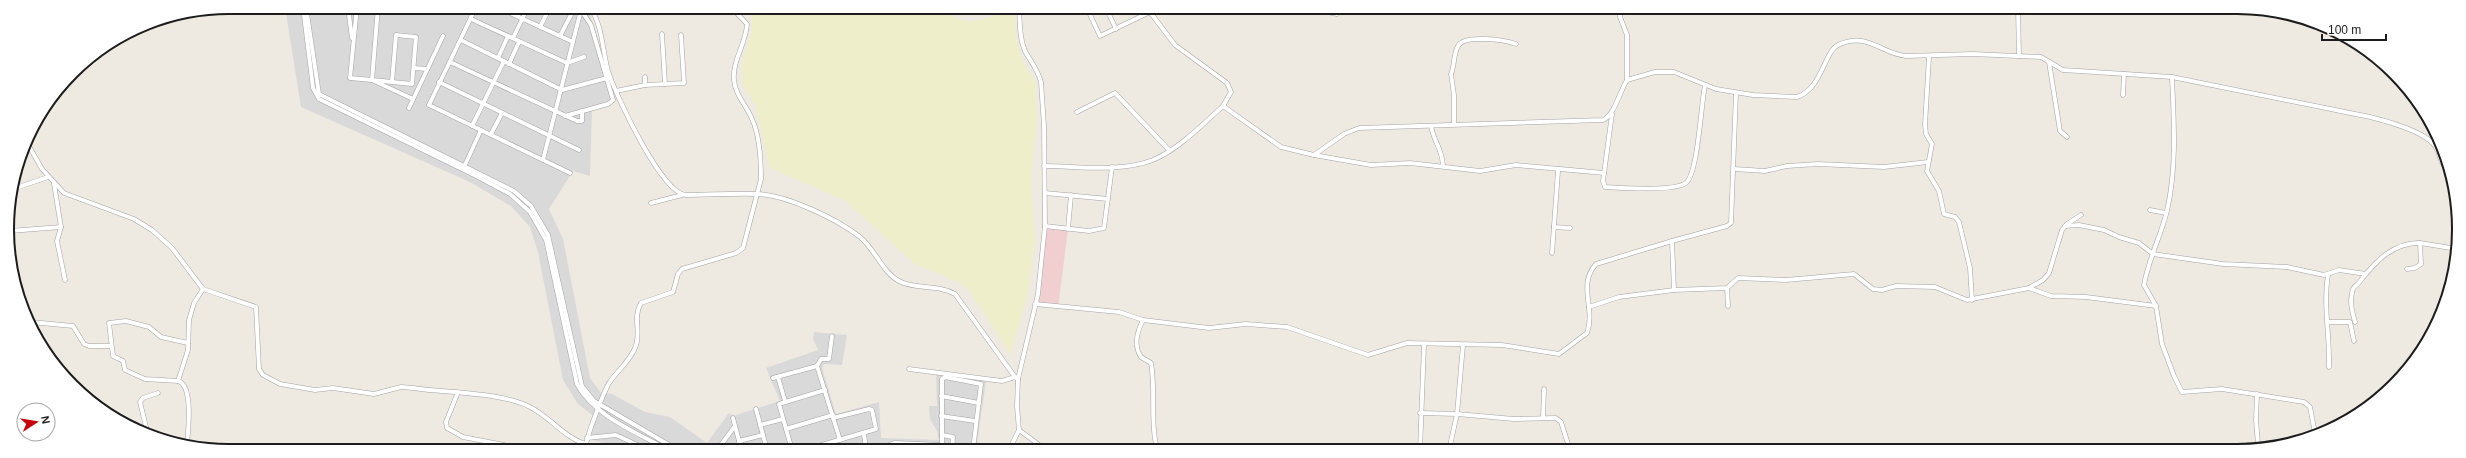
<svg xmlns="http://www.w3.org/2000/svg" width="2466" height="458" font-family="Helvetica,sans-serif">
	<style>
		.residential { fill: #dad9d9 }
		.commercial { fill: #f1cecf }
		.farmland { fill: #eeefca }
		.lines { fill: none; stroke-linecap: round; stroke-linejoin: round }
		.minor-casing { stroke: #a3a3a3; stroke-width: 5 }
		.minor { stroke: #fff; stroke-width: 4 }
		.rim { fill: none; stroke: #1c1c1c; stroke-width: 2 }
	</style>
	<rect width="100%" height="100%" fill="#eee9e1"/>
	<polygon class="residential" points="285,7 585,7 590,14 616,100 592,111 590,176 573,171 549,209 563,239 590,378 601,393 612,394 645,412 670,417 707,443 729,413 733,416 780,401 766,368 818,350 813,339 814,332 847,335 842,365 824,364 822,368 836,414 879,402 881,438 939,440 937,431 930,419 929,406 937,406 936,372 986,381 976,450 624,449 585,438 596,418 578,404 563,380 538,252 530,227 511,206 470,182 301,107"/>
	<polygon class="commercial" points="1045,226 1068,229 1058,308 1035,304"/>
	<polygon class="farmland" points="751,7 935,8 956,18 970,22 1006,13 1008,8 1015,8 1016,37 1023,63 1035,81 1037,115 1031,179 1035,241 1028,293 1010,354 969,290 958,282 915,264 844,200 770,168 755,105 743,85 742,63 752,31"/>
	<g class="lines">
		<g class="minor-casing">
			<g id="minor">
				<path d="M 303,7 L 313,88 L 319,99 L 476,176 L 510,194 L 530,212 L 546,240 L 577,384 C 594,416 636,432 666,449"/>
				<polyline points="306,7 319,94 514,191 531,206 548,235 582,386 594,401 676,449"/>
				<polyline points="348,7 352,38"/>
				<polyline points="357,7 350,78 372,80 413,99"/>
				<polyline points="378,7 372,80 412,84 416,37 396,35 392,82"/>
				<polyline points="476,7 429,105 570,173"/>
				<polyline points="497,7 573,42"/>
				<path d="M 590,7 C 603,27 602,49 608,71 C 615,94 662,194 686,195 C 710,195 734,193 757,194 C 787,195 837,219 860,237 C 875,249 882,272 899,281 C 915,290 938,284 955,294 L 1015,377 L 1018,379"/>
				<polyline points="986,8 994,9"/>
				<path d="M 1019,8 C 1020,22 1019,38 1025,51 C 1031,62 1038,70 1041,82 L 1044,126 L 1045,226 L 1038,294 L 1018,379 L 1017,406 L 1019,430 L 1046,450"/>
				<polyline points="1087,8 1100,36 1150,12"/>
				<polyline points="1106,8 1116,29"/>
				<polyline points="1144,8 1150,12 1175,45 1227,83 1231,92 1223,106"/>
				<polyline points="1307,8 1337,14"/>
				<polyline points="1621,8 1620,17 1627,35 1627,80"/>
				<polyline points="2018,9 2019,56"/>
				<polyline points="1108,13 1118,8"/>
				<polyline points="471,19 567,63 584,57"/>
				<polyline points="540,27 550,7"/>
				<polyline points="662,34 665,84"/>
				<polyline points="560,36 575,7"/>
				<polyline points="513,38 528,7"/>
				<polyline points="461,40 562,90 607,78"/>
				<polyline points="1929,57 1925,125 1926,134 1932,144 1927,171 1939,191 1944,214 1955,217 1959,222 1970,268 1972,300"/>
				<polyline points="498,58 508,36"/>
				<polyline points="450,62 577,121 582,121 582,111"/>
				<polyline points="2049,62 2060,131 2067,137"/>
				<polyline points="509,64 519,42"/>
				<polyline points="414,68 427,69"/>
				<polyline points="645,77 645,85"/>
				<path d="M 2172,77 C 2174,123 2177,166 2167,211 C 2161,236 2148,260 2144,285 L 2156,306 L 2162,344 L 2174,376 L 2182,392 L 2222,389 L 2304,402 L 2310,407 L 2315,433"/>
				<polyline points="439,82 579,150"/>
				<polyline points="616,91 645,85 684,83 681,35"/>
				<polyline points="2123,95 2124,74"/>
				<polyline points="409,108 443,36"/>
				<polyline points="1077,112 1115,93 1169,150"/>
				<path d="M 1612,114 L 1603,181 L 1605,187 C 1620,188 1677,192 1687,182 C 1698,170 1701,105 1705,85"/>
				<polyline points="565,116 608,104 613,100 591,25 581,10"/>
				<path d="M 1454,124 L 1454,95 L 1451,74 C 1455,65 1453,55 1458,46 C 1464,34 1505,40 1516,44"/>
				<polyline points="472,126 504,61"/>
				<path d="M 1431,126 C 1434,143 1442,147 1443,166"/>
				<polyline points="491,134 502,113"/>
				<path d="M 26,141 L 42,169 L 64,193 L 134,219 L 152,230 L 172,248 L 203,289 L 256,307 L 259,369 L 263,375 L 280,384 L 315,390 L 333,388 L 374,394 L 401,387 L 413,388 C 445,393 502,392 530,407 C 550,417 564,437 585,444"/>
				<polyline points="1314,155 1371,165 1410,163 1480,171 1516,165 1604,173"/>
				<polyline points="543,160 581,10 579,7"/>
				<path d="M 1044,166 C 1079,166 1119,173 1153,160 C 1179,149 1202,125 1223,106 L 1281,147 L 1314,155 L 1344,134 L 1359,128 L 1603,120 C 1614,116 1620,91 1627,80 L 1655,72 L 1674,72 L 1716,89 L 1753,95 L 1797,97 C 1822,89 1824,52 1838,45 C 1868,31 1881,54 1906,56 L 1973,54 L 2041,57 L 2063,70 L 2172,77 L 2370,117 C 2386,121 2425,131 2435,146 C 2443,157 2436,161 2451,171"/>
				<polyline points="464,167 481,130"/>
				<polyline points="1734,169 1765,171 1787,166 1818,164 1884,167 1928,162"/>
				<polyline points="54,184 61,227 57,241 65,280"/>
				<polyline points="13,189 48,177"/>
				<polyline points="1045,193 1108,199"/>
				<polyline points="651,203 682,195"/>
				<polyline points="2150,210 2166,213"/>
				<polyline points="1045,226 1089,231 1104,228 1112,167"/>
				<polyline points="2065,226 2079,225 2104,230 2119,237 2139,243 2153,254 2223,264 2287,267 2324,275 2339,270 2366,274"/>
				<polyline points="1554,227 1570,228"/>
				<polyline points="1068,229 1071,195"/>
				<polyline points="10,231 61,227"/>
				<polyline points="1552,253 1558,171"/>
				<polyline points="2407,269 2415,268 2421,264 2420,243 2457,249"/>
				<path d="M 2328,275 C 2323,305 2330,336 2329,367"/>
				<polyline points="1727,288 1728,306"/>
				<polyline points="2029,288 2043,280 2049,273 2062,230 2067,224 2081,215"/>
				<polyline points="1674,290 1727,288 1738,278 1786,280 1854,274 1873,289 1882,290 1896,286 1935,287 1967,300 2029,288 2051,296 2086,297 2156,306"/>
				<path d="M 1035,304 L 1119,312 L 1143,320 L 1209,328 L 1246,324 L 1287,327 L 1368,355 L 1407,343 L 1502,345 L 1559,354 L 1587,333 C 1596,309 1577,285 1596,264 L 1672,241"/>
				<polyline points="1589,307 1619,297 1674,290 1672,241 1727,226 1731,223 1736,93"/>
				<path d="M 1143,320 C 1137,332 1133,345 1141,357 L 1151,363 C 1156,390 1150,417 1156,445 L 1165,450"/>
				<polyline points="31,322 73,326 84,344 89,346 111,346"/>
				<polyline points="2329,322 2350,322 2354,341"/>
				<path d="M 2355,322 C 2352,311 2349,301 2353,289 C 2354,286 2359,284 2361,280 C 2376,261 2394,242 2420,243"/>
				<polyline points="817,366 840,440"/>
				<polyline points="909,369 1002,381 1015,377"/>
				<polyline points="778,377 785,401"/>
				<polyline points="773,378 817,366 821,359 829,359 832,336"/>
				<polyline points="178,381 145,379 125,370 123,361 113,356 109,323 126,321 149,327 161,337 188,343"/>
				<polyline points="458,392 446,422 447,428 463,437 504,445 507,449"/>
				<polyline points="2257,394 2256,420 2258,444"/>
				<polyline points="941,396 979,403"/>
				<polyline points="756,409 767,450"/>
				<polyline points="1420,413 1457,414 1463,345"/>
				<polyline points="941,416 975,421"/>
				<polyline points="733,418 739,441 745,449"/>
				<polyline points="1543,418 1544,389"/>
				<polyline points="760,425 783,419"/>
				<polyline points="786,429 833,415"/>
				<polyline points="147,431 140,402 143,398 158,393"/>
				<polyline points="864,434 866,450"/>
				<polyline points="942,435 953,437 952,450"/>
				<polyline points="587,438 616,435 646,449"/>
				<polyline points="739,441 763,435"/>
				<path d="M 187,445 C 188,432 194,385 178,381 L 188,350 L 189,320 L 194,303 L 203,289"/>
				<polyline points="942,445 942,379 945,377 981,384 973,450"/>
				<path d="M 585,449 C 586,438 603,394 609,383 C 617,371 630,361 635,348 C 642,333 632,318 641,303 L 673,292 L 678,274 L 682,269 L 736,253 L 743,248 L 761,179 C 761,161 760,136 752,119 C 747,106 735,95 734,80 C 732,61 746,44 747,24 L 731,7"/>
				<polyline points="718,449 735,426"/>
				<polyline points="792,450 779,404 825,390"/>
				<polyline points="805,450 876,429 872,410 869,409 833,418"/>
				<polyline points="889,450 889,445 894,443 942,445 952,449"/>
				<polyline points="1009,450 1019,430"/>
				<polyline points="1420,450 1424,345"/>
				<polyline points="1449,450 1457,414 1514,419 1556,418 1561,422 1570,450"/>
				<polyline points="2245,451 2248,445 2282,442"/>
			</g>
		</g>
		<use href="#minor" class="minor"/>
	</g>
	<path d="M0 0H2466V458H0ZM229 14H2237A215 215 0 0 1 2452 229V229A215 215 0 0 1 2237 444H229A215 215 0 0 1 14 229V229A215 215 0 0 1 229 14Z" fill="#fff" fill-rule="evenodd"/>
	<path class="rim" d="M229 14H2237A215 215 0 0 1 2452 229V229A215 215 0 0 1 2237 444H229A215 215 0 0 1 14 229V229A215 215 0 0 1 229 14Z"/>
	<g transform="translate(36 422) rotate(78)"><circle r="19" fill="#ffffff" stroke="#a4a4a4"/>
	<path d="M0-3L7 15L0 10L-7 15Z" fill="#c8000b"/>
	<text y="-6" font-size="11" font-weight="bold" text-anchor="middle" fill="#1c1c1c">N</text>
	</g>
	<path d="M2322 34v6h64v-6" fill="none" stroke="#1c1c1c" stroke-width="2"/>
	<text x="2328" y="34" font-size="12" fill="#1c1c1c" stroke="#ffffff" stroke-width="3" paint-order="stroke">100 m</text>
</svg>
